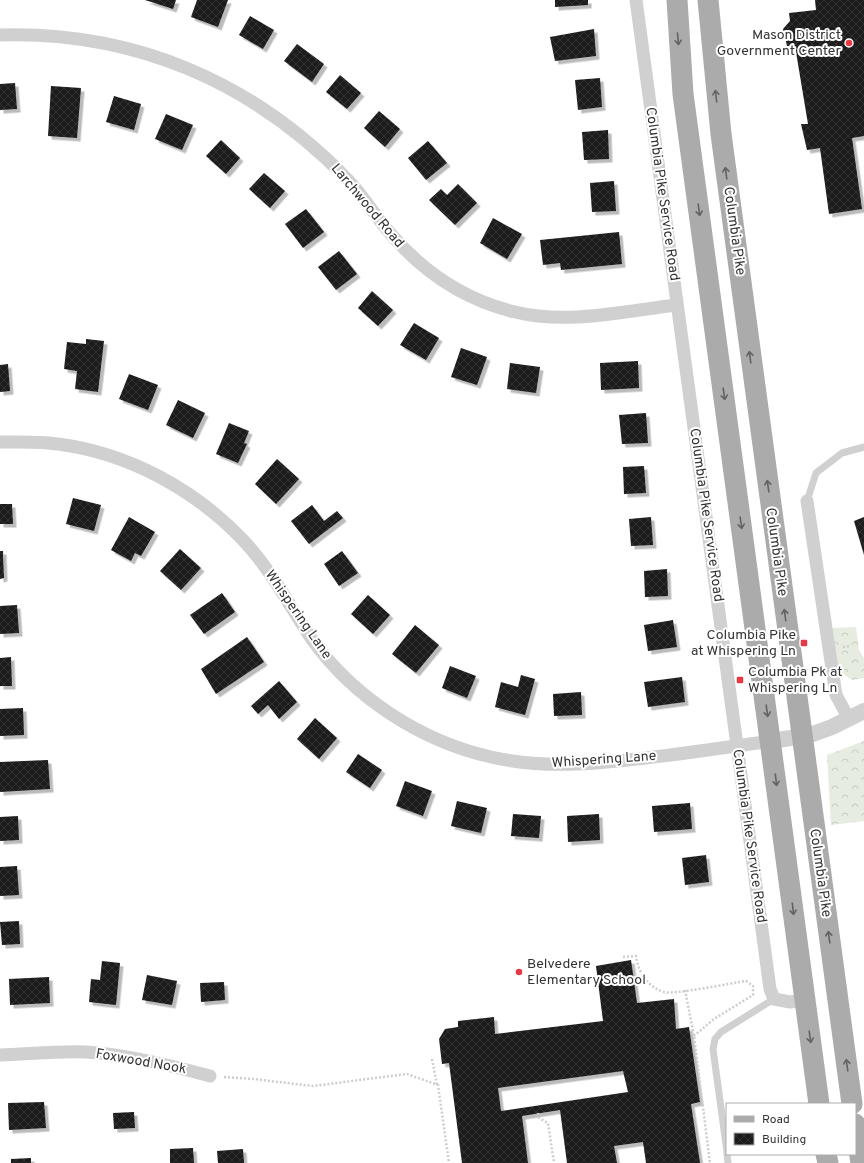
<svg xmlns="http://www.w3.org/2000/svg" width="864" height="1163" font-family="Overpass,sans-serif">
	<style>
		.forest { fill: url(#forest-crowns) }
		.building { fill: url(#building-cross-hatch); fill-rule: evenodd; filter: url(#shadow) }
		.lines { fill: none; stroke-linecap: round; stroke-linejoin: round }
		.path { stroke: #cdcdcd; stroke-width: 2.5; stroke-dasharray: 2 2; stroke-linecap: butt }
		.service { stroke: #d0d0d0; stroke-width: 7 }
		.minor { stroke: #d0d0d0; stroke-width: 13 }
		.tertiary { stroke: #d0d0d0; stroke-width: 16 }
		.primary { stroke: #ababab; stroke-width: 21 }
		.oneway { stroke: #636363 }
		.poi-dot { fill: #e63946; stroke: #fff; stroke-width: 1.5 }
		.labels { text-anchor: middle; dominant-baseline: central; stroke-width: 4; stroke-linejoin: round; paint-order: stroke }
		.poi-label { font-size: 14px; fill: #333; stroke: #fff; text-anchor: end }
		.street-label { font-size: 14px; fill: #333; stroke: #fff }
	</style>
	<defs>
		<pattern id="forest-crowns" width="20" height="18" patternUnits="userSpaceOnUse"><rect width="20" height="18" fill="#e6ecdf"/><path d="M2 6a3 3 0 1 1 6 0M12 15a3 3 0 1 1 6 0" fill="none" stroke="#c6cbc0"/></pattern>
		<pattern id="building-cross-hatch" width="8" height="8" patternUnits="userSpaceOnUse"><rect width="8" height="8" fill="#1a1a1a"/><path d="M0 0l8 8M0 8l8-8" fill="none" stroke="#333"/></pattern>
		<filter id="shadow"><feDropShadow dx="3.5" dy="3.5" stdDeviation="0" flood-color="#0004"/></filter>
	</defs>
	<rect width="100%" height="100%" fill="#fff"/>
	<g class="forest">
		<polygon points="856,627 859,650 864,658 864,678 852,680 839,671 832,628"/>
		<polygon points="864,741 864,821 831,825 827,755"/>
	</g>
	<g class="building">
		<polygon points="145,0 176,0 173,9"/>
		<polygon points="197,0 228,0 218,27 191,17"/>
		<polygon points="555,0 588,0 588,5 555,7"/>
		<polygon points="815,0 864,0 864,136 852,138 862,209 829,214 820,148 807,150 801,124 808,124 795,46 787,46 783,29 790,21 789,13 816,10"/>
		<polygon points="250,16 274,30 263,49 239,35"/>
		<polygon points="594,29 596,56 555,61 550,37"/>
		<polygon points="297,44 324,64 312,82 284,61"/>
		<polygon points="340,75 361,93 347,109 326,92"/>
		<polygon points="600,78 602,107 578,110 575,80"/>
		<polygon points="15,83 17,109 0,110 0,84"/>
		<polygon points="51,86 81,88 77,138 48,136"/>
		<polygon points="114,96 141,104 134,130 106,122"/>
		<polygon points="379,111 400,129 385,147 364,128"/>
		<polygon points="166,114 193,125 182,150 155,139"/>
		<polygon points="608,130 609,159 584,160 582,132"/>
		<polygon points="221,140 240,158 226,174 206,156"/>
		<polygon points="428,141 447,163 426,180 408,158"/>
		<polygon points="264,173 285,191 270,208 249,189"/>
		<polygon points="614,181 616,211 592,212 590,183"/>
		<polygon points="458,184 477,203 455,225 429,200 441,189 447,195"/>
		<polygon points="306,209 324,232 303,248 285,224"/>
		<polygon points="493,218 522,234 507,259 480,243"/>
		<polygon points="619,232 622,264 561,270 560,263 543,265 540,240"/>
		<polygon points="339,251 357,274 336,290 318,267"/>
		<polygon points="372,291 393,310 378,326 358,308"/>
		<polygon points="414,323 439,338 426,360 400,345"/>
		<polygon points="86,339 104,341 98,392 75,389 77,371 64,369 67,342 86,344"/>
		<polygon points="461,348 487,357 477,385 451,377"/>
		<polygon points="638,361 639,388 601,390 600,363"/>
		<polygon points="510,363 540,367 536,393 507,389"/>
		<polygon points="8,364 10,391 0,392 0,365"/>
		<polygon points="129,374 158,385 148,410 119,399"/>
		<polygon points="178,400 205,413 193,438 166,425"/>
		<polygon points="646,413 648,443 622,444 619,415"/>
		<polygon points="229,423 249,431 244,443 247,444 238,463 216,454"/>
		<polygon points="277,459 299,479 276,504 255,484"/>
		<polygon points="644,466 646,493 624,494 623,467"/>
		<polygon points="73,498 101,505 94,531 66,524"/>
		<polygon points="0,504 12,504 13,524 0,524"/>
		<polygon points="312,505 324,521 337,511 343,518 309,544 291,521"/>
		<polygon points="129,517 155,532 141,556 135,553 131,561 111,550"/>
		<polygon points="651,517 653,545 631,546 629,519"/>
		<polygon points="864,517 864,555 854,521"/>
		<polygon points="180,549 201,568 181,590 160,571"/>
		<polygon points="0,551 3,551 4,578 0,579"/>
		<polygon points="342,551 358,573 339,586 324,564"/>
		<polygon points="667,569 668,596 645,597 644,571"/>
		<polygon points="222,593 235,612 204,634 190,615"/>
		<polygon points="368,595 390,615 373,634 351,614"/>
		<polygon points="17,605 19,633 0,634 0,606"/>
		<polygon points="673,620 677,647 648,651 644,625"/>
		<polygon points="415,625 439,645 416,673 392,654"/>
		<polygon points="247,637 264,662 216,694 201,669"/>
		<polygon points="11,657 12,686 0,686 0,658"/>
		<polygon points="450,666 476,676 467,698 442,688"/>
		<polygon points="521,675 535,679 525,715 495,707 501,682 518,687"/>
		<polygon points="682,677 685,702 648,707 644,682"/>
		<polygon points="279,681 297,702 279,719 268,705 258,714 251,706"/>
		<polygon points="581,692 582,715 554,716 553,694"/>
		<polygon points="23,708 24,735 0,736 0,709"/>
		<polygon points="315,718 337,738 319,759 297,739"/>
		<polygon points="358,754 382,770 370,788 346,772"/>
		<polygon points="48,760 50,789 0,792 0,762"/>
		<polygon points="405,781 432,791 423,816 396,806"/>
		<polygon points="457,801 487,808 481,833 451,826"/>
		<polygon points="690,803 692,829 654,832 652,806"/>
		<polygon points="513,814 541,816 539,838 511,836"/>
		<polygon points="599,814 600,840 568,842 567,816"/>
		<polygon points="18,816 19,840 0,841 0,817"/>
		<polygon points="706,855 709,882 685,885 682,858"/>
		<polygon points="17,866 19,895 0,896 0,867"/>
		<polygon points="19,921 20,944 2,945 0,922"/>
		<path d="M 631,960 L 637,1003 L 674,999 L 676,1029 L 689,1027 L 700,1102 L 691,1104 L 700,1163 L 646,1163 L 643,1142 L 614,1146 L 617,1163 L 567,1163 L 560,1110 L 522,1116 L 528,1163 L 462,1163 L 449,1063 L 442,1064 L 439,1039 L 445,1029 L 458,1027 L 458,1021 L 494,1017 L 495,1034 L 603,1021 L 596,966 ZM 623,1071 L 628,1092 L 501,1111 L 498,1088 Z"/>
		<polygon points="102,961 120,963 116,1005 89,1002 91,979 100,980"/>
		<polygon points="147,975 177,981 172,1005 142,1000"/>
		<polygon points="49,977 50,1003 10,1005 9,979"/>
		<polygon points="224,982 225,1000 201,1002 200,983"/>
		<polygon points="44,1102 46,1128 9,1130 8,1103"/>
		<polygon points="134,1112 135,1128 114,1129 113,1113"/>
		<polygon points="193,1148 194,1163 170,1163 170,1149"/>
		<polygon points="243,1149 244,1163 218,1163 217,1151"/>
		<polygon points="31,1158 31,1163 11,1163 11,1159"/>
	</g>
	<g class="lines">
		<g class="path">
			<polyline points="843,647 850,646"/>
			<path d="M 623,957 L 636,956 C 638,971 647,987 664,992 C 674,995 731,983 746,981 L 753,986 L 753,995 L 714,1019 L 694,1036"/>
			<polyline points="685,990 694,1036 710,1163"/>
			<polyline points="432,1059 437,1085"/>
			<polyline points="224,1077 253,1079 313,1086 407,1074 438,1085 449,1163"/>
			<polyline points="538,1113 539,1118 548,1123 554,1163"/>
		</g>
		<g class="service">
			<polyline points="807,501 816,473 842,453 864,447"/>
			<polyline points="727,1152 713,1049 715,1039 721,1032 774,999"/>
			<polyline points="727,1154 728,1163"/>
		</g>
		<g class="minor">
			<polyline points="636,0 770,989 774,999 790,1002 805,1000"/>
			<path d="M 0,35 C 135,31 253,82 347,179 C 363,195 375,216 390,233 C 423,272 465,300 515,312 C 568,325 624,311 677,305"/>
			<path d="M 0,442 C 19,442 39,441 58,444 C 128,453 194,489 242,539 C 270,568 289,605 311,638 C 353,697 420,741 491,757 C 543,769 594,764 646,758 C 688,753 729,747 771,741"/>
			<polyline points="807,501 836,695 849,719"/>
			<path d="M 0,1055 C 29,1054 58,1051 86,1052 C 128,1055 169,1065 210,1076"/>
		</g>
		<polyline class="tertiary" points="771,741 810,735 832,727 864,711"/>
		<g class="primary">
			<polyline points="677,0 683,94 819,1104"/>
			<polyline points="708,0 721,134 852,1104"/>
			<polyline points="855,1124 861,1163"/>
			<polyline points="826,1154 828,1163"/>
		</g>
	</g>
	<defs><path id="oneway-shaft" d="M-6 0H5M1.5-3L5.5 0L1.5 3" fill="none" stroke-width="1.6" stroke-linecap="round" stroke-linejoin="round"/></defs>
	<g class="oneway">
		<use href="#oneway-shaft" transform="translate(678 39) rotate(85)"/>
		<use href="#oneway-shaft" transform="translate(716 96) rotate(-96)"/>
		<use href="#oneway-shaft" transform="translate(726 173) rotate(-98)"/>
		<use href="#oneway-shaft" transform="translate(699 210) rotate(82)"/>
		<use href="#oneway-shaft" transform="translate(750 357) rotate(-98)"/>
		<use href="#oneway-shaft" transform="translate(724 394) rotate(82)"/>
		<use href="#oneway-shaft" transform="translate(768 486) rotate(-98)"/>
		<use href="#oneway-shaft" transform="translate(741 523) rotate(82)"/>
		<use href="#oneway-shaft" transform="translate(785 615) rotate(-98)"/>
		<use href="#oneway-shaft" transform="translate(767 711) rotate(82)"/>
		<use href="#oneway-shaft" transform="translate(776 780) rotate(83)"/>
		<use href="#oneway-shaft" transform="translate(793 909) rotate(83)"/>
		<use href="#oneway-shaft" transform="translate(829 937) rotate(-98)"/>
		<use href="#oneway-shaft" transform="translate(810 1037) rotate(82)"/>
		<use href="#oneway-shaft" transform="translate(847 1065) rotate(-98)"/>
	</g>
	<g class="poi-dot">
		<circle cx="849" cy="43" r="4"/>
		<rect x="800" y="639" width="8" height="8" rx="2"/>
		<rect x="736" y="676" width="8" height="8" rx="2"/>
		<circle cx="519" cy="972" r="4"/>
	</g>
	<g class="labels">
		<g class="poi-label">
			<text x="841" y="35">Mason District<tspan x="841" dy="16">Government Center</tspan></text>
			<text x="796" y="635">Columbia Pike<tspan x="796" dy="16">at Whispering Ln</tspan></text>
			<text x="748" y="672" text-anchor="start">Columbia Pk at<tspan x="748" dy="16">Whispering Ln</tspan></text>
			<text x="527" y="964" text-anchor="start">Belvedere<tspan x="527" dy="16">Elementary School</tspan></text>
		</g>
		<g class="street-label">
			<text transform="translate(662 194) rotate(82)">Columbia Pike Service Road</text>
			<text transform="translate(367 206) rotate(50)">Larchwood Road</text>
			<text transform="translate(734 231) rotate(82)">Columbia Pike</text>
			<text transform="translate(706 515) rotate(82)">Columbia Pike Service Road</text>
			<text transform="translate(776 552) rotate(82)">Columbia Pike</text>
			<text transform="translate(298 615) rotate(55)">Whispering Lane</text>
			<text transform="translate(604 760) rotate(-4)">Whispering Lane</text>
			<text transform="translate(749 836) rotate(82)">Columbia Pike Service Road</text>
			<text transform="translate(820 873) rotate(82)">Columbia Pike</text>
			<text transform="translate(141 1062) rotate(10)">Foxwood Nook</text>
		</g>
	</g>
	<rect x="726" y="1103" width="130" height="52" fill="#ffffff" stroke="#adadad"/>
	<rect x="734" y="1116" width="20" height="6" fill="#ababab" stroke="#adadad"/>
	<text x="762" y="1123" font-size="12" fill="#333333">Road</text>
	<rect x="734" y="1133" width="20" height="12" fill="url(#building-cross-hatch)" stroke="#adadad"/>
	<text x="762" y="1143" font-size="12" fill="#333333">Building</text>
</svg>
